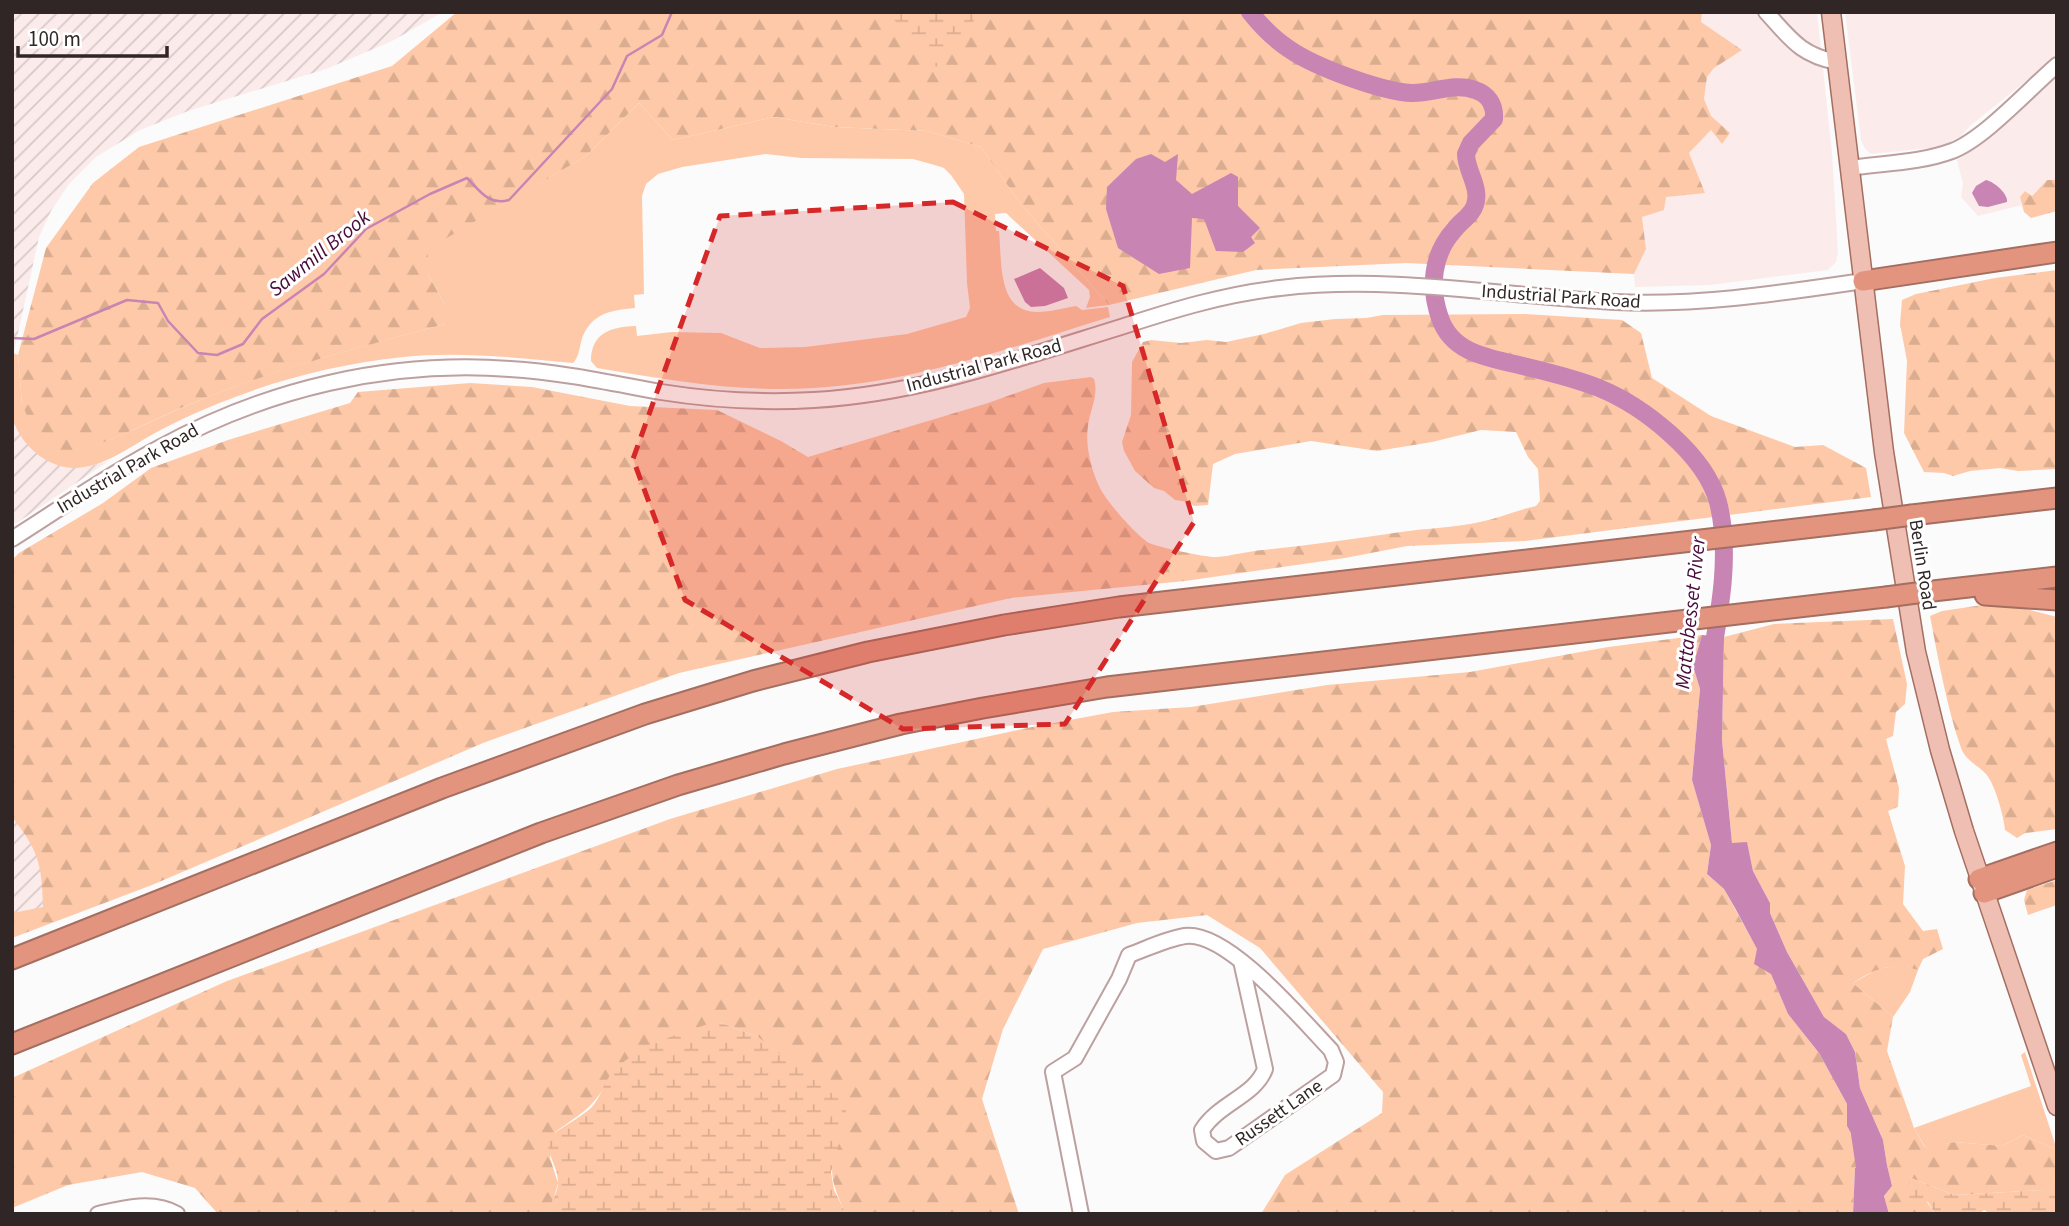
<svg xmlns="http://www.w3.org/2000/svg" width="2069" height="1226" font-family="'Source Sans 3',sans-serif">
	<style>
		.built { fill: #fcebeb }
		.industrial { fill: url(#industrial-furrows) }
		.grass { fill: #fec9a8 }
		.forest { fill: url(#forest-firs) }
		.wetland { fill: url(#wetland-marsh) }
		.water { fill: #c884b3 }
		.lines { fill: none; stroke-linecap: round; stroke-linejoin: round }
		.stream { stroke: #c884b3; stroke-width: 2.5 }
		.river { stroke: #c884b3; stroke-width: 18 }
		.minor-casing { stroke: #bda0a0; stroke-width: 18 }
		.major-casing { stroke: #a46e60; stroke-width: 21 }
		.highway-casing { stroke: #a46e60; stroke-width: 23 }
		.minor { stroke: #fff; stroke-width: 14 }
		.major { stroke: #eebfb2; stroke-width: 18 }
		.highway { stroke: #e2947f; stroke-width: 19 }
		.highway-bridge-casing { stroke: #a46e60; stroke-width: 23; stroke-linecap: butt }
		.highway-bridge { stroke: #e2947f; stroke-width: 19 }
		.marked { fill: #d62828; fill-opacity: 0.2; stroke: #d62828; stroke-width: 5; stroke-dasharray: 14 9; stroke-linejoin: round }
		.labels { text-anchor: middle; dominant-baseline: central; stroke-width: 6; stroke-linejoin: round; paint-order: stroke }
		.street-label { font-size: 19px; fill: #312626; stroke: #fff }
		.water-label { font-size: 21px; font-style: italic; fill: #490b3b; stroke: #fff }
	</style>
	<defs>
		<pattern id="industrial-furrows" width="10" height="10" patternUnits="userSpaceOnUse" patternTransform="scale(1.75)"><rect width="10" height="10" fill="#fcebeb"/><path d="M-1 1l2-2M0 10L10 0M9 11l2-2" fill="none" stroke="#d8c9c9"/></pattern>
		<pattern id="forest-firs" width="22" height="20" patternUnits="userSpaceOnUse" patternTransform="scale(1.75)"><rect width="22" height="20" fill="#fec9a8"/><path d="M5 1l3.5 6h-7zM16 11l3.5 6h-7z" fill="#daac90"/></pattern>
		<pattern id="wetland-marsh" width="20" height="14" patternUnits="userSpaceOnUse" patternTransform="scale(1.75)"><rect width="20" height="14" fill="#fec9a8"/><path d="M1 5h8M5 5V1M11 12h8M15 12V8" fill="none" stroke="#daac90"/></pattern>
	</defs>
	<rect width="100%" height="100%" fill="#fbfbfb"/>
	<g class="built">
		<polygon points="1702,12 1817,12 1832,153 1838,252 1836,262 1828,270 1710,285 1635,287 1634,274 1646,249 1642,217 1665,197 1689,153 1711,130 1730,134 1711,116 1704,99 1707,77 1714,68 1701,22"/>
		<polygon points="1845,12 2057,12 2057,56 1971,125 1961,136 1939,147 1871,154 1865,149 1861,140"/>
		<polygon points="2057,74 2057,180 2047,180 2031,196 2026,191 2020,197 2022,205 1978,216 1961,197 1963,184 1957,160 1976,148"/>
	</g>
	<g class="industrial">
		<polygon points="12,12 443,12 392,41 326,69 188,111 140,130 96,157 69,184 51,211 39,237 12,361"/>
		<polygon points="12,414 14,422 86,467 109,461 15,524 12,515"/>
		<polygon points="12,786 79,873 43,917 12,926"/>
	</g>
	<g class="grass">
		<path d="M 639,103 L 673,140 L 774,117 L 834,127 L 927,131 L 981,147 L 1020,203 L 1109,305 L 1086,308 L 1090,297 L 1089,290 L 1006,213 L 995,214 L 996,231 L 999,231 C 1002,261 997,312 1037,312 C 1050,312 1064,308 1076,306 L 1082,310 L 1108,307 L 1110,317 C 1013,347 916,382 814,388 C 741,393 669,380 597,368 L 591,361 C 591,332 612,327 636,326 L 637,336 L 672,332 L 721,333 L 760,348 L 805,347 L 907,334 L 966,317 L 970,308 L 967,283 L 964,194 L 951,175 L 944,168 L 938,166 L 913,159 L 801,158 L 766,154 L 682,167 L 658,174 L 646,184 L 642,196 L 644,294 L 634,295 L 635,308 C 610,310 589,314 581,342 C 579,350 579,356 573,363 C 517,358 459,351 403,357 C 347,363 290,376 238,396 C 210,406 181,419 155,433 C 129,447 104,468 73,468 C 47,467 22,446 14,422 C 9,406 10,369 13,353 L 18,355 L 22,404 L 62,455 C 113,443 157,417 205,398 C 282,367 364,346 445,324 L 445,305 L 428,274 L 427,249 L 586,156 Z"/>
		<polygon points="1899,965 1918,970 1910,992 1893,1017 1853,983 1878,969"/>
		<polygon points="2025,1052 2057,1150 2023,1135 2002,1146 1955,1142 1926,1148 1914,1128 2031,1086 2021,1055"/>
	</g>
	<g class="forest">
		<path d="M 457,12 L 1702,12 L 1701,22 L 1742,50 L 1714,68 L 1707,77 L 1704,99 L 1711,116 L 1730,133 L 1722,144 L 1711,130 L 1689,153 L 1705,193 L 1666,197 L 1664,210 L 1642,217 L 1646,249 L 1634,274 L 1406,263 L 1256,270 L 1109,305 L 1020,203 L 981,147 L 927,131 L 834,127 L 774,117 L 673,140 L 639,103 L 586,156 L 428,249 L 428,274 L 445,305 L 445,324 C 365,346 283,367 205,398 C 156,417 113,443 62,456 L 36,437 L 22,404 L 18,355 L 46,248 L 93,183 L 139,147 L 392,66 Z"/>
		<polygon points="2047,180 2057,180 2057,211 2031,218 2024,212 2020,197 2025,191 2032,196"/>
		<polygon points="2057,270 2057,469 2018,471 2000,468 1970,471 1953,476 1944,473 1924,472 1904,433 1907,361 1900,324 1902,300 1916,294 1995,278"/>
		<path d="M 1525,314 L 1622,320 L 1641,333 L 1652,378 L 1711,416 L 1795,447 L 1823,445 L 1866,468 L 1871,497 L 1525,541 L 1407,546 L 1345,558 L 1185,581 L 1011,598 L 679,673 L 483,743 L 152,885 L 12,938 L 12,913 L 43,907 C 42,865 39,851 12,817 L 12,560 L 19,553 L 103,503 L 151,468 L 228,440 L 350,403 L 358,392 L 470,383 L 532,387 L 630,406 L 717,410 L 781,441 L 808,457 L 988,403 L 1044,383 L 1091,377 L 1094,379 C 1099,395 1090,410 1088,426 C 1085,445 1091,470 1100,488 C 1106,501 1137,536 1149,543 C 1158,547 1208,558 1216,557 C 1232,556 1248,551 1263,550 C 1310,545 1355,539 1401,532 C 1427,528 1453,528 1480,522 C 1499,518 1517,510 1536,506 L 1540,501 L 1538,469 L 1528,457 L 1516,432 L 1481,430 L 1432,442 L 1377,451 L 1311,441 L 1235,454 L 1213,464 L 1208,505 L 1194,506 L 1189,502 L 1175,500 L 1164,491 L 1154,488 L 1135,471 L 1124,451 L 1122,442 L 1131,415 L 1132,362 L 1143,342 L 1151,340 L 1181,343 L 1207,340 L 1226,342 L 1264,334 L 1301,323 L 1335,319 L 1366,318 L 1383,315 Z"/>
		<path d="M 1989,604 L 2026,609 L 2057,617 L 2057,829 L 2025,833 L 2017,838 L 2005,830 C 2004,817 1995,784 1986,774 C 1978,765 1966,761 1961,748 C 1947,708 1938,658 1930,616 L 1942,611 Z"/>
		<path d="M 1893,619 L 1907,684 L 1905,704 L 1896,712 L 1893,736 L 1886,739 L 1899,788 L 1898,807 L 1888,811 L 1905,866 L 1903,904 L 1923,931 L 1937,929 L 1943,949 L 1923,959 L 1918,970 C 1891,962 1876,968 1853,983 L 1893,1017 L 1887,1051 L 1914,1128 L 1925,1147 L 1955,1142 L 2002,1146 L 2023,1135 L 2057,1150 L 2057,1181 L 2045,1190 L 1954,1195 L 1911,1178 L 1935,1214 L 1889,1214 L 1884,1196 L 1892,1186 L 1887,1165 L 1883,1140 L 1860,1088 L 1855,1052 L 1846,1034 L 1824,1017 L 1787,952 L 1770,913 L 1770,903 L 1753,871 L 1747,843 L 1732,843 L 1722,740 L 1724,637 L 1774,624 Z"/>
		<path d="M 1702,635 L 1693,666 L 1700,689 L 1692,780 L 1711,845 L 1707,874 L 1724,889 L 1771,974 L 1788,1014 L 1819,1053 L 1847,1104 L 1847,1126 L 1865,1159 L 1867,1171 L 1866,1183 L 1857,1182 L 1859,1168 L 1855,1168 L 1853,1214 L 1261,1214 L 1285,1175 L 1382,1113 L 1383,1092 L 1260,948 L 1207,915 L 1137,923 L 1043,949 L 1003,1029 L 982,1099 L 1019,1214 L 846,1214 C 828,1177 828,1167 843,1129 L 758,1037 L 719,1022 L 610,1076 C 595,1107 582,1113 555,1132 L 550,1158 L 558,1183 L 553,1201 L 545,1214 L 218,1214 L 195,1188 L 142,1172 L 68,1185 L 12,1208 L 12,1078 L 227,981 L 670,819 L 837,769 L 1032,727 L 1113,712 L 1191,707 L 1327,685 L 1470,672 L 1608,647 Z"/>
		<polygon points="2057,880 2057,905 2028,915 2024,900 2027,890"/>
	</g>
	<g class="wetland">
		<polygon points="887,12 981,12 936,67"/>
		<path d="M 719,1022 L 758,1037 L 847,1105 L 843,1129 L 831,1172 L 834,1190 L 846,1214 L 545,1214 C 550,1204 558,1194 558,1182 C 558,1166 546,1155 548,1138 C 561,1127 579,1119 592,1107 C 601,1097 603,1084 611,1074 C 637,1045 676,1035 711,1023 Z"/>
		<polygon points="1911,1178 1954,1195 2044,1190 2057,1181 2057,1214 1991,1214 1984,1210 1979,1214 1935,1214 1928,1202 1905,1197"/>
	</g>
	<g class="water">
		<polygon points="1151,154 1165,162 1178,154 1176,180 1192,194 1231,173 1238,177 1238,206 1260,228 1251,237 1255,243 1243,252 1216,251 1204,219 1192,218 1190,268 1159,274 1118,248 1106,209 1107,187 1136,159"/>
		<path d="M 1986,180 C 1995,182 2008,194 2007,202 L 1988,207 L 1979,206 L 1972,193 L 1976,186 Z"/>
		<polygon points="1040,268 1064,288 1068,298 1045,306 1031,307 1025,302 1014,279"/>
		<polygon points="1702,635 1724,637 1722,740 1732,843 1747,842 1753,871 1770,903 1770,913 1787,952 1824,1017 1846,1034 1855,1052 1860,1088 1883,1140 1887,1165 1892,1186 1884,1196 1889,1214 1853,1214 1855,1168 1859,1168 1858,1182 1866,1183 1867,1171 1865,1159 1847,1126 1847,1104 1819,1053 1788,1014 1771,974 1754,964 1757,949 1735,908 1724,889 1707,874 1711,845 1692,780 1700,689 1693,666"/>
	</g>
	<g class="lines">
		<path class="stream" d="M 12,338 L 34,339 L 127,300 L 158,303 L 168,321 L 198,353 L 217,355 L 243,344 L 262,319 L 324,274 L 366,229 L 430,194 L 467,178 C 480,191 489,206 509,200 L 612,89 L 627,56 L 662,35 L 672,12"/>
		<g class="river">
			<path d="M 1250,12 C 1261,26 1274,39 1289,49 C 1315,67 1380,91 1411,93 C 1432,94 1454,82 1475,90 C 1488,94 1495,105 1494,119 L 1471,143 L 1466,154 C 1466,171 1481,187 1475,205 C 1472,215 1461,221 1455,229 C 1432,254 1429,287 1440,318 C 1452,354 1490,358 1523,366 C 1548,372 1574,378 1599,388 C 1643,406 1705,454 1718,502 C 1731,552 1720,610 1711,660"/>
			<polyline points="1860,1134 1872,1214"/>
		</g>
		<g class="minor-casing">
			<g id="minor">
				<path d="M 1766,12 C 1790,38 1800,55 1837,62"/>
				<path d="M 1850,168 C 1883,163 1920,163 1952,151 C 1984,139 2029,89 2057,65"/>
				<path d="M 12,539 C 61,508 108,475 159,448 C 266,389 388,360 510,369 C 561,372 611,383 661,392 C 711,400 763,403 814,400 C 920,394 1021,358 1121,327 C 1173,310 1225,294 1280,288 C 1390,275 1504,296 1615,302 C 1698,306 1781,293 1863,281"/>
				<path d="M 98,1214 C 123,1208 153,1200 177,1214"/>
				<path d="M 1081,1214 L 1053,1072 L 1075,1058 L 1119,979 L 1129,955 C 1146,949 1166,939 1185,936 C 1227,930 1303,1021 1331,1050 L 1336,1062 L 1333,1075 L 1229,1148 L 1216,1151 L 1204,1141 L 1202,1130 C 1219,1103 1255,1096 1265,1069 L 1241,961"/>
			</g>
		</g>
		<g class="major-casing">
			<polyline id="major" points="1831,12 1884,452 1916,652 1940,750 1964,831 2057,1106"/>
		</g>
		<g class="highway-casing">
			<g id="highway">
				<polyline points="1863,281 2057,252"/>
				<polyline points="1912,515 2057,498"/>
				<polyline points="1924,592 2057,577"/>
				<polyline points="1985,595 2057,600"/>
				<polyline points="1979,879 2057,852"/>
				<polyline points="1984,893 2057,867"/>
				<polyline points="12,959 442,788 645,714 753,681 868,652 1004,625 1119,607 1874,520"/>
				<polyline points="12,1044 541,833 678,785 784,754 901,724 983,708 1107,687 1886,597"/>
			</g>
		</g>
		<use href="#minor" class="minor"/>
		<use href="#major" class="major"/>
		<use href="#highway" class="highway"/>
		<g class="highway-bridge-casing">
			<g id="highway-bridge">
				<polyline points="1874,520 1912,515"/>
				<polyline points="1886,597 1924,592"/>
			</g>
		</g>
		<use href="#highway-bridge" class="highway-bridge"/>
	</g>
	<path class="marked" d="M 953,202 L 1123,286 L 1194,522 L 1065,724 L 903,729 L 685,600 L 633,459 L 720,216 Z"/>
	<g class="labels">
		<g class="street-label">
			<text transform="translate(1561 297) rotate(4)">Industrial Park Road</text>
			<text transform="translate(984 366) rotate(-15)">Industrial Park Road</text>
			<text transform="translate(128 469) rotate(-30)">Industrial Park Road</text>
			<text transform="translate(1922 565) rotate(81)">Berlin Road</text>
			<text transform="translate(1279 1113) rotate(-35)">Russett Lane</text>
		</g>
		<g class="water-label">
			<text transform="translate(319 253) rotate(-39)">Sawmill Brook</text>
			<text transform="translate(1690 613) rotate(-84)">Mattabesset River</text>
		</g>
	</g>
	<rect width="2069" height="1226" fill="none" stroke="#312626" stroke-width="28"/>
	<path d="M18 46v10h149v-10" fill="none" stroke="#312626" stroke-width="3.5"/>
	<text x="28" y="46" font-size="21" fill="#312626" stroke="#ffffff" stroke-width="5" paint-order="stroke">100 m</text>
</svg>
